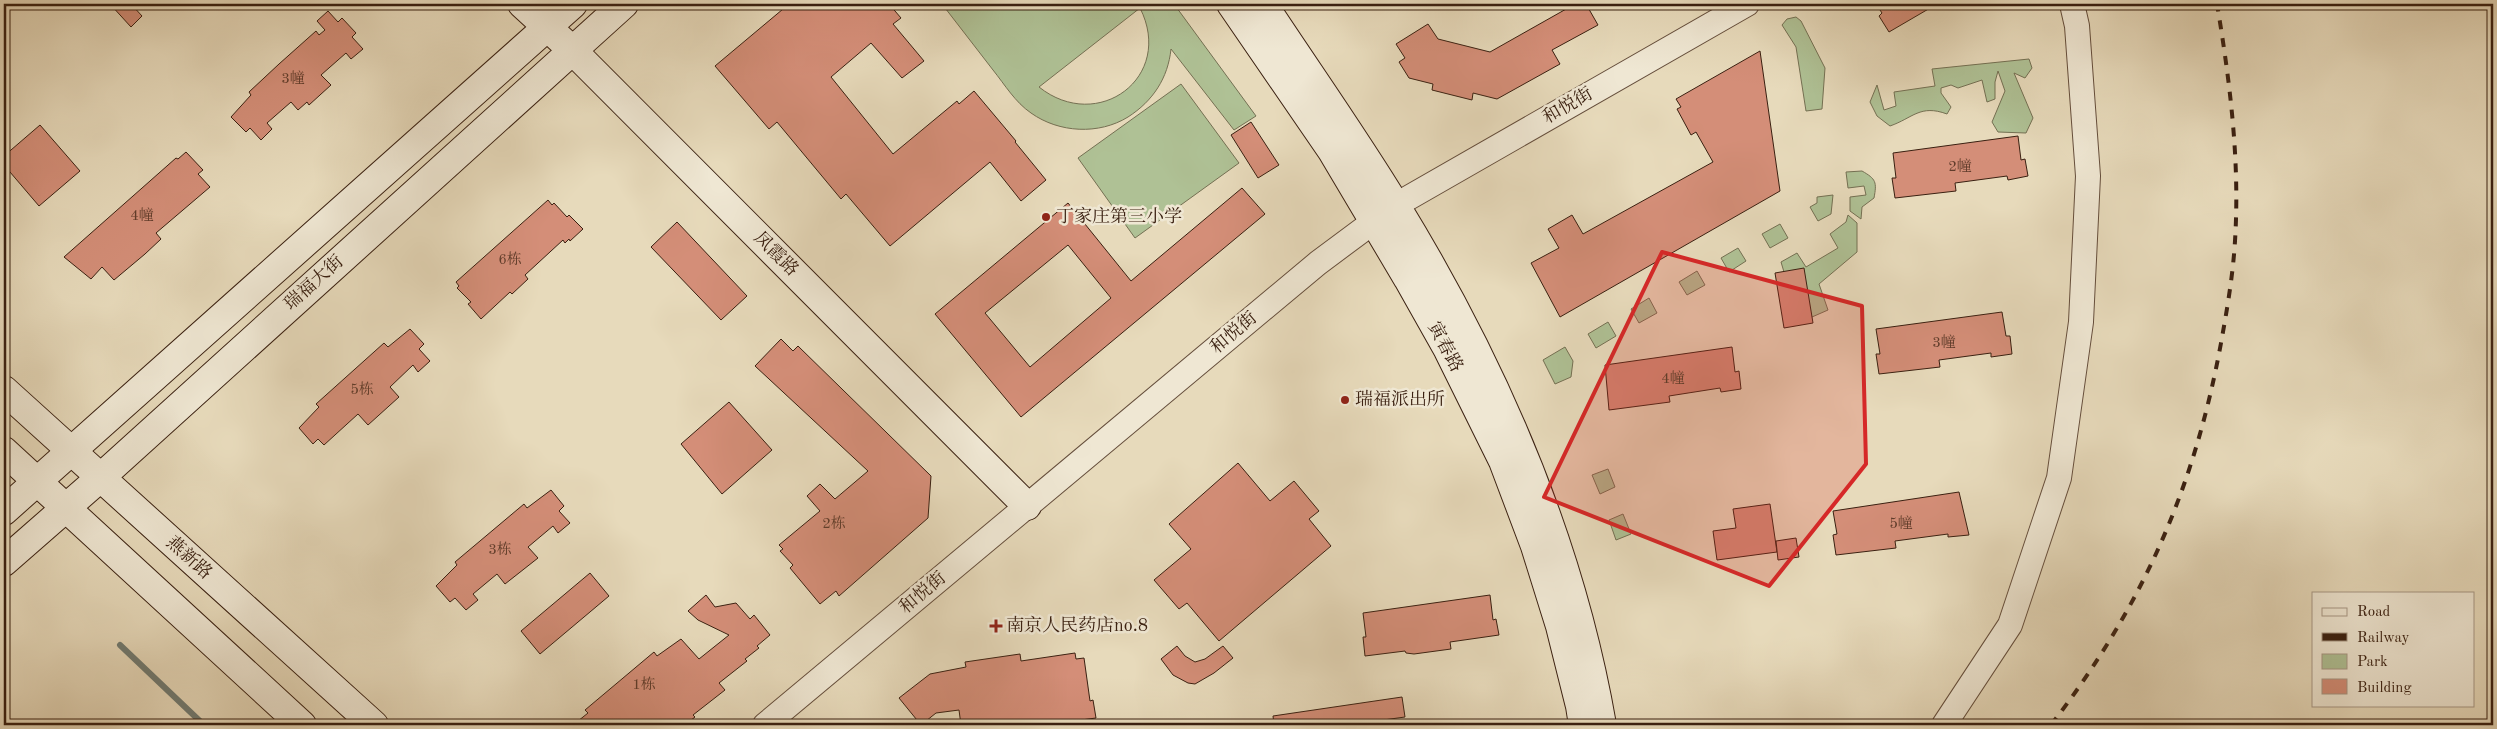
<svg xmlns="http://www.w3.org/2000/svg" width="2497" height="729" font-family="'Old Standard TT','Noto Serif SC',serif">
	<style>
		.green { fill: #afc195; stroke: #747053; fill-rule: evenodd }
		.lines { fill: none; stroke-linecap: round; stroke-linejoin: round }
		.stream { stroke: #727c73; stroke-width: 6 }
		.building { fill: #d48e78; stroke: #3a2011; fill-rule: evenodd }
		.street-casing { stroke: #654e3c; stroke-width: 26 }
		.secondary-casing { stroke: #3a2011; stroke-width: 30 }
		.street { stroke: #efe7d3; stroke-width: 24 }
		.secondary { stroke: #efe7d3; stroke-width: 28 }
		.rail { stroke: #3a2011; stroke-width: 4; stroke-dasharray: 9 9; stroke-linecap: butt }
		.marked { fill: #d62828; fill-opacity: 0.2; stroke: #d62828; stroke-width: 4; stroke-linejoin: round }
		.poi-dot { fill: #8f2418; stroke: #efe7d3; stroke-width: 2 }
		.labels { text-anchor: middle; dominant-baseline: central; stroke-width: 5; stroke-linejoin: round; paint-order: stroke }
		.number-label { font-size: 15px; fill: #603c2b }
		.street-label { font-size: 18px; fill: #3a2011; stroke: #efe7d3 }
		.poi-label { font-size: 18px; fill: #3a2011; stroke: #efe7d3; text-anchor: start }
	</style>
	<rect width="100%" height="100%" fill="#e7dabb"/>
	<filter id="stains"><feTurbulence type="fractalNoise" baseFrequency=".004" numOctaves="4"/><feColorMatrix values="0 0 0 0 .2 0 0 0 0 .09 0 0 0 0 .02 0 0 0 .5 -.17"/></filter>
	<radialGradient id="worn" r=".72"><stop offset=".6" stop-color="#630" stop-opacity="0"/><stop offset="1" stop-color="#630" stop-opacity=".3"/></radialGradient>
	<g class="green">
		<path d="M 942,4 L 1174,4 L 1256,116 L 1234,130 L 1171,49 C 1168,78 1153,101 1128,117 C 1099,135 1059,133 1031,113 C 1015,102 1005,85 993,70 C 976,48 959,26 942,4 ZM 1140,8 C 1175,77 1098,134 1039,87 Z"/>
		<polygon points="1796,17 1801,21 1825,68 1822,109 1806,111 1796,47 1782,25 1787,19"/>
		<path d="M 2029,59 L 2032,68 L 2025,78 L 2014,73 L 2033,118 L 2026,133 L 1998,132 L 1992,122 L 2005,91 L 1998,71 L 1995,82 L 1995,99 L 1987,102 L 1982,80 L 1958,88 L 1951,85 L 1941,88 L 1941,93 L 1951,107 L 1947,114 C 1920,104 1913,118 1890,126 L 1877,116 L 1870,102 L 1877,85 L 1884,110 L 1896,106 L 1894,92 L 1935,86 L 1932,69 Z"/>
		<polygon points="1181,84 1239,163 1135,238 1078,158"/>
		<path d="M 1862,171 C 1876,179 1877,182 1874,198 L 1862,207 L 1861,219 L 1850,211 L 1850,197 L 1866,195 L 1864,186 L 1848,188 L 1846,172 Z"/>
		<polygon points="1833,195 1831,214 1818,221 1810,207 1817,203 1817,197"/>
		<polygon points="1848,215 1857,223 1857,252 1819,284 1828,310 1812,317 1784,272 1781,262 1797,253 1806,267 1838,248 1830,234 1846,222"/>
		<polygon points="1780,224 1788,238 1770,248 1762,234"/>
		<polygon points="1738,248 1746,261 1729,272 1721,258"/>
		<polygon points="1697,271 1705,285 1687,295 1679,282"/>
		<polygon points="1649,298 1657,313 1639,323 1631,309"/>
		<polygon points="1608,322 1616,336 1596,348 1588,334"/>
		<polygon points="1565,347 1573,361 1571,377 1555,384 1543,360"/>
		<polygon points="1608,469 1615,487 1600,494 1592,475"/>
		<polygon points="1623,514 1631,534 1616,540 1609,520"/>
	</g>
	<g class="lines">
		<polyline class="stream" points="120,645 204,725"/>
	</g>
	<g class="building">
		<polygon points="110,4 131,4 142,16 131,27"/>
		<polygon points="789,4 889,4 901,18 893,24 924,61 902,78 871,43 831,77 893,154 957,101 959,104 974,91 1016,141 1015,142 1046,180 1021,201 990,162 890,246 846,194 841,199 777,122 769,129 715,66"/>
		<polygon points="1575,4 1586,4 1598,25 1552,50 1560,64 1497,99 1473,93 1472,100 1432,90 1433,84 1409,78 1399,62 1405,58 1396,44 1428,24 1438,39 1490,52"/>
		<polygon points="1876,4 1937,4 1889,32 1879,16 1882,13"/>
		<polygon points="328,11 338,22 342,18 356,33 352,37 363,49 351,59 346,53 321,75 331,85 309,105 307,102 298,110 291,102 267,123 272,129 261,140 250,128 246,132 231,117 251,95 249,92 279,64 316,31 319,35 325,30 317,21"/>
		<polygon points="1760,51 1780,191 1560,317 1531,263 1559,248 1548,229 1572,215 1583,234 1713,162 1696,132 1691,135 1677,109 1681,107 1676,99"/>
		<polygon points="1251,122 1279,165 1258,178 1231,135"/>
		<polygon points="40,125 80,171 39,206 4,165 4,156"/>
		<polygon points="2018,136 2021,160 2025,159 2028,176 2008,180 2007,176 1955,183 1956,191 1895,198 1892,178 1896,178 1893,153"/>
		<polygon points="186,152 203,170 198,174 210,187 156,233 161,239 145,254 114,280 102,267 91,279 64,257 176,158 178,159"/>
		<path d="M 1242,188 L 1265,214 L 1021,417 L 935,314 L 1068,203 L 1131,281 ZM 1068,245 L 1111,298 L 1030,367 L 985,313 Z"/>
		<polygon points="548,200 552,205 554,203 567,217 569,215 583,229 570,241 569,239 565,243 563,240 525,275 528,279 512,294 510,292 481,319 468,304 471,302 457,288 459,286 456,282"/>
		<polygon points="677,222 747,296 721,320 651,247"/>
		<polygon points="1804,268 1813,323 1784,328 1775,273"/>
		<polygon points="2002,312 2006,336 2010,336 2012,354 1991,357 1991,353 1939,360 1940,367 1879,374 1876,354 1880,354 1876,329"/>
		<polygon points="410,329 424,344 419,349 430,361 418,372 413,365 390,387 399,397 368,425 358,414 324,445 318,439 313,444 299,428 319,407 316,404 384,343 388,347"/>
		<polygon points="781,339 793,351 798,346 931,476 928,518 839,596 836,591 820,604 790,568 793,565 780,551 783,549 779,545 820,511 807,496 820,484 835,499 868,471 755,366"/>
		<polygon points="1732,347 1735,372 1739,371 1741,389 1721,392 1720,388 1669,396 1670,402 1609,410 1605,365"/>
		<polygon points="729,402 772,450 722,494 681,444"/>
		<polygon points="1238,463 1270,501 1294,481 1319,511 1309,519 1331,546 1219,641 1187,603 1179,609 1154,580 1191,549 1169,524"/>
		<polygon points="551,490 564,506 559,511 570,523 558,533 553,526 528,547 538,558 505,584 497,574 473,594 478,600 466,610 455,598 450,602 436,586 457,565 455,562 524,504 527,508"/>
		<polygon points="1959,492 1969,535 1948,537 1948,534 1895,541 1896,548 1836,555 1833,535 1837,534 1833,511"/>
		<polygon points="1770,504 1777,552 1717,560 1713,531 1736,528 1733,509"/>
		<polygon points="1796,538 1799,557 1778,560 1776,541"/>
		<polygon points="590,573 609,596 540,654 521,631"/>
		<polygon points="706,595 715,607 736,603 750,619 754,615 770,635 757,646 759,648 745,659 747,661 719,683 725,690 693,715 695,717 685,725 573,725 588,713 585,710 654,652 657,656 681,639 699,659 729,635 698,620 688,611"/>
		<polygon points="1490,595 1493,620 1496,619 1499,635 1450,642 1451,649 1414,654 1406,653 1405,651 1365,656 1363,637 1366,637 1363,613"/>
		<polygon points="1177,646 1185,656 1195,662 1205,659 1223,646 1233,658 1214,673 1195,684 1188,683 1173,675 1161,659"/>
		<polygon points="1075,653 1076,659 1084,658 1090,701 1093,700 1096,718 1043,725 961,725 959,710 936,713 921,725 899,698 930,674 966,667 965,662 1020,654 1021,661"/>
		<polygon points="1402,697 1405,717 1347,725 1274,725 1273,716"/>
	</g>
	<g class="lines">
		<g class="street-casing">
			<g id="street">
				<polyline points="765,725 1318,263 1396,205 1747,4"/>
				<polyline points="1944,725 2010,625 2059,478 2081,322 2088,176 2077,26 2072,4"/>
			</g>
		</g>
		<g class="secondary-casing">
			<g id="secondary">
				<polyline points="522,4 571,49 1027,506"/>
				<polyline points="1231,4 1332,151 1408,279 1448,350 1503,461 1535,546 1560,626 1580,706 1583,725"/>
				<path d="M 1263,4 C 1307,71 1354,137 1396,206 C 1494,366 1570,540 1602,725"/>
				<polyline points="4,390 374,725"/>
				<polyline points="4,451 302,725"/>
				<polyline points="4,511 573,4"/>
				<polyline points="4,562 100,478 624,4"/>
			</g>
		</g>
		<use href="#street" class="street"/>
		<use href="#secondary" class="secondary"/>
		<path class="rail" d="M 2051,725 C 2142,607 2194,490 2221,343 C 2227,310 2233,275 2235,241 C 2240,161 2230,82 2217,4"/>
	</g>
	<path class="marked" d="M 1662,252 L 1862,306 L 1866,464 L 1769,586 L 1544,497 Z"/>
	<g class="poi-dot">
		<circle cx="1046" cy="217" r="5"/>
		<circle cx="1345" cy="400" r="5"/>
		<path d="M993.5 618.5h5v5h5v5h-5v5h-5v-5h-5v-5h5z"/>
	</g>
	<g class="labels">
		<g class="number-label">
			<text x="293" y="79">3幢</text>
			<text x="1960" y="167">2幢</text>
			<text x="142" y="216">4幢</text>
			<text x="510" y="260">6栋</text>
			<text x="1944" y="343">3幢</text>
			<text x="1673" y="379">4幢</text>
			<text x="362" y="390">5栋</text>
			<text x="834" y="524">2栋</text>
			<text x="1901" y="524">5幢</text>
			<text x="500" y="550">3栋</text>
			<text x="644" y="685">1栋</text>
		</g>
		<g class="street-label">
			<text transform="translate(1568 106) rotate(-30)">和悦街</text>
			<text transform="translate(776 254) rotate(45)">凤霞路</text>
			<text transform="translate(314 283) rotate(-42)">瑞福大街</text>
			<text transform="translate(1234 333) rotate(-40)">和悦街</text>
			<text transform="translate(1445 347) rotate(62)">寅春路</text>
			<text transform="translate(189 558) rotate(42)">燕新路</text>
			<text transform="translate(923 593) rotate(-40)">和悦街</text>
		</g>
		<g class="poi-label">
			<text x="1056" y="217">丁家庄第三小学</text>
			<text x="1355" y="400">瑞福派出所</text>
			<text x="1006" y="626">南京人民药店no.8</text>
		</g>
	</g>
	<rect width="2497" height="729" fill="none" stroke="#e7dabb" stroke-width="20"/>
	<rect x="5" y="5" width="2487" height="719" fill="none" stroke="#3a2011" stroke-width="2.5"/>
	<rect x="10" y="10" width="2477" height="709" fill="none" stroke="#3a2011"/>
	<rect x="2312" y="592" width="162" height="115" fill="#efe7d3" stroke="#a79785"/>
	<rect x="2322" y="608" width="25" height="8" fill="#efe7d3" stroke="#a79785"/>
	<text x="2357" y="616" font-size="15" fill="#3a2011">Road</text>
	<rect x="2322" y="633" width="25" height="8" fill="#3a2011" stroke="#a79785"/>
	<text x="2357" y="642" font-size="15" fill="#3a2011">Railway</text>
	<rect x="2322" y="654" width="25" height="15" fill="#afc195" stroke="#a79785"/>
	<text x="2357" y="666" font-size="15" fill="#3a2011">Park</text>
	<rect x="2322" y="679" width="25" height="15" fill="#d48e78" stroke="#a79785"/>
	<text x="2357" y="692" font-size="15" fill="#3a2011">Building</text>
	<rect width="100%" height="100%" filter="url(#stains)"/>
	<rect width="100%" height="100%" fill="url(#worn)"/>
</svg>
